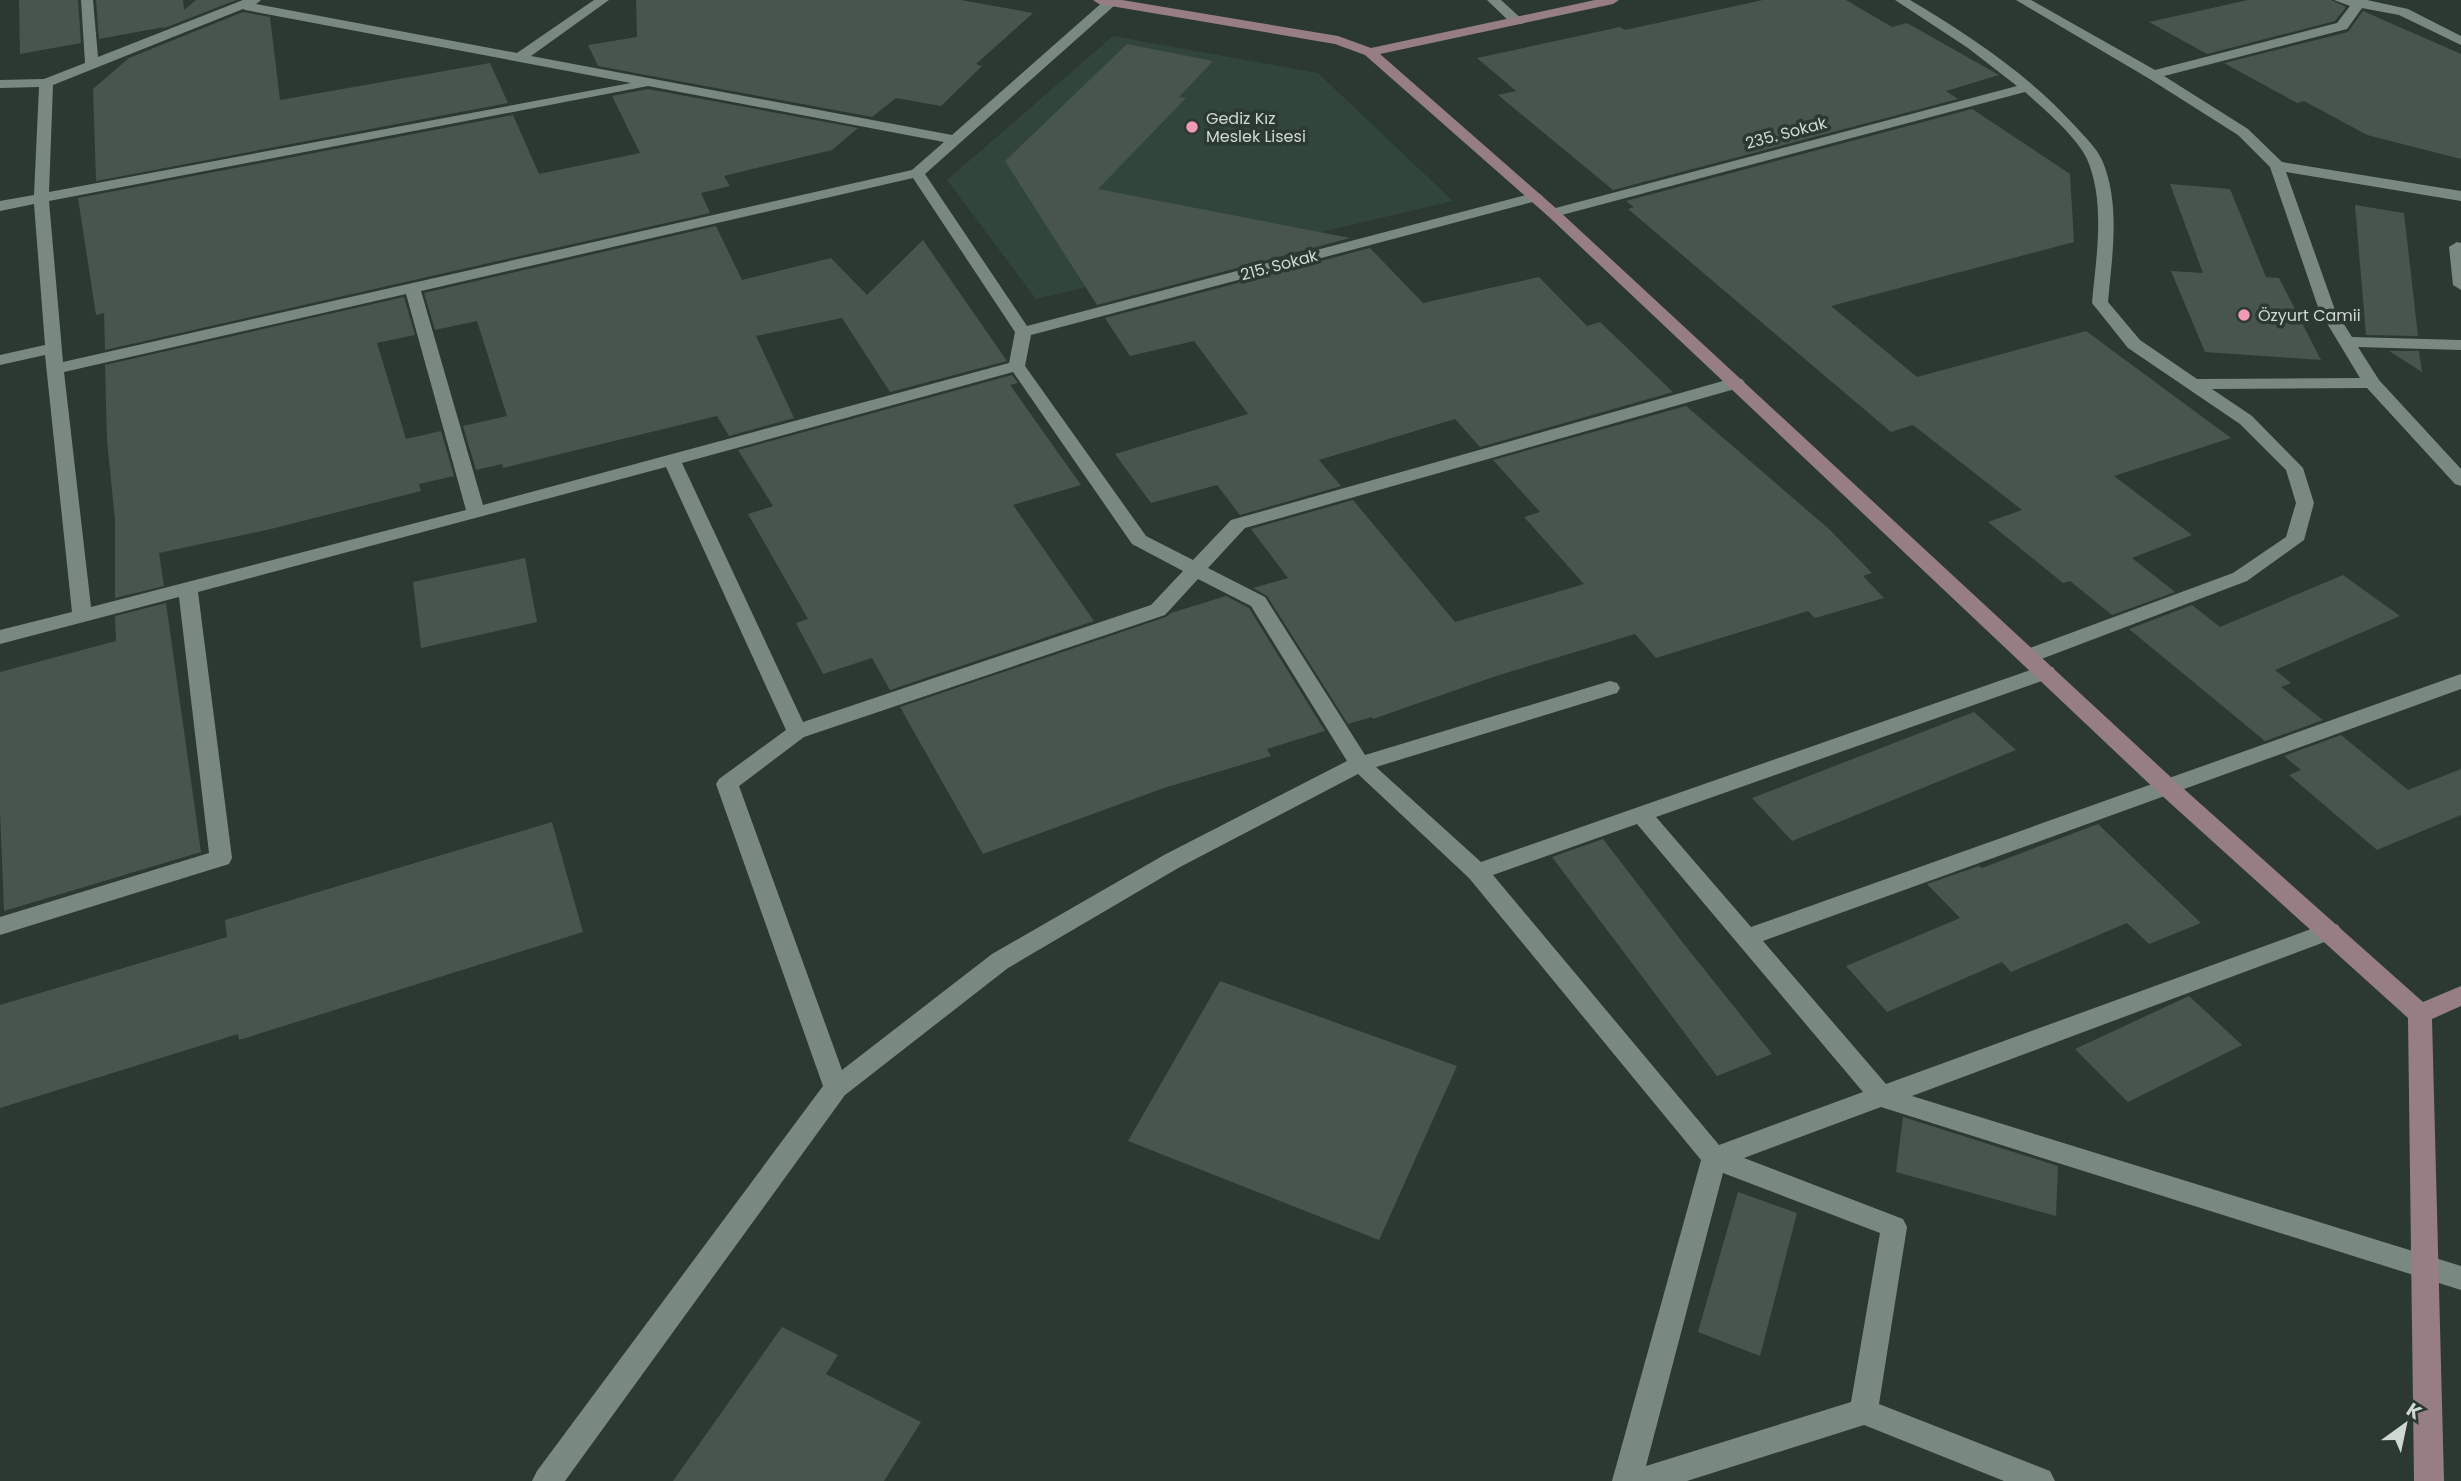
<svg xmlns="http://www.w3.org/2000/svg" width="2461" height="1481" font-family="Poppins,sans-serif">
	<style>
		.built { fill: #31453a }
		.building { fill: #47554d }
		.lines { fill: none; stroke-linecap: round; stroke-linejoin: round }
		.street { fill: #7a8980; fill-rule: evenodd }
		.secondary { fill: #977e84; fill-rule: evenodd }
		.poi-dot { fill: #f09ab5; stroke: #2b3931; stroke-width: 2.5 }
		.labels { text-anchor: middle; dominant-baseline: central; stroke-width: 7; stroke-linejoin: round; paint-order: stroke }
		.far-poi-label { font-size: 16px; fill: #d0d8d3; stroke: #2b3931; text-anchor: start }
		.far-street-label { font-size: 16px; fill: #d0d8d3; stroke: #2b3931 }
	</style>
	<rect width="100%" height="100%" fill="#2b3931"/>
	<polygon class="built" points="1113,36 1318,73 1453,201 1036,299 947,180"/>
	<g class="building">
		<polygon points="19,0 78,0 81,43 20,54"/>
		<polygon points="96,0 183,0 184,10 196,0 236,0 162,29 164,27 99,39"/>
		<polygon points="636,0 961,0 1033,13 976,64 982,66 941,106 896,98 872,117 598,66 588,45 637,37"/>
		<polygon points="1763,0 1846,0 1892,27 1907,23 1999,75 1946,91 1958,99 1613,190 1498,95 1516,91 1477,58 1620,27 1625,30"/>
		<polygon points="2248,0 2331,0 2346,7 2335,21 2207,54 2149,22"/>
		<polygon points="2363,11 2461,54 2461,159 2367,135 2304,101 2297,103 2224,63 2348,32"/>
		<polygon points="243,12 270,17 280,100 490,63 508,103 96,181 93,89 129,58"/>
		<polygon points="1127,44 1213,61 1179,97 1186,98 1098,189 1350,238 1097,305 1005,161"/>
		<polygon points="648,89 858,128 832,150 724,176 730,186 701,193 710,213 105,350 104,313 96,315 78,198 513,115 539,174 640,153 612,96"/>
		<polygon points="1972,109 2070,174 2074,242 1831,306 1917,377 2086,331 2231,438 2114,476 2192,535 2132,558 2175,592 2112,615 2070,581 2063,583 1988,522 2022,510 1913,425 1891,432 1628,209 1634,207 1626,201"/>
		<polygon points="2170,184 2230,189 2266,277 2279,278 2321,360 2205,352 2171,271 2203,273"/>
		<polygon points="2355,205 2404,213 2418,336 2366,335"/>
		<polygon points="716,226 742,280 831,258 867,295 923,240 1007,361 890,392 842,318 756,336 794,418 729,436 717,416 503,468 502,464 476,470 463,426 507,416 477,321 435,330 424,293"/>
		<polygon points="1370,248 1423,303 1539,277 1587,326 1600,322 1673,392 1480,447 1455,419 1319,460 1341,486 1240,515 1217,485 1151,503 1115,454 1248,414 1194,341 1130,356 1105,318"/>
		<polygon points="404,297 415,335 377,343 406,439 441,431 454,476 419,484 421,491 271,529 159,553 164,586 115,598 115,520 107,440 105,365"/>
		<polygon points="2389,351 2419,351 2422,372"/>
		<polygon points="1012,375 1018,383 1010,385 1081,485 1013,505 1094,621 890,690 872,658 823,674 796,623 808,619 748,514 773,506 738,450"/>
		<polygon points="1686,406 1829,529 1872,573 1863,576 1884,598 1815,618 1808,611 1656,658 1635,634 1496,676 1373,719 1372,717 1348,724 1267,596 1253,588 1288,578 1251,529 1353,500 1455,622 1584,584 1524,517 1540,512 1493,460"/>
		<polygon points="525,558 537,622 421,648 413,582"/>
		<polygon points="2343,575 2400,616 2275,670 2291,683 2281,687 2323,720 2265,741 2129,629 2192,605 2220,627"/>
		<polygon points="1226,596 1249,608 1325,731 1267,749 1271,756 1164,788 983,854 900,707 1166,617 1171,613"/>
		<polygon points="166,603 201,852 4,911 0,811 0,672 116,641 115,616"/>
		<polygon points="1974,712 2016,750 1792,841 1752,798"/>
		<polygon points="2341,735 2408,790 2461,769 2461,815 2377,850 2289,775 2301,770 2284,756"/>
		<polygon points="552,822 583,932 239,1040 238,1034 0,1108 0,1005 227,937 225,920"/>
		<polygon points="2098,824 2201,923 2149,944 2127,923 2011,972 2002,962 1887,1012 1846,966 1960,918 1927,884 1979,866 1982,868"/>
		<polygon points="1603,839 1683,943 1772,1054 1717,1076 1552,857"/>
		<polygon points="1220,981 1457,1066 1379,1240 1128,1141"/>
		<polygon points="2189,996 2242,1045 2128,1102 2075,1049"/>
		<polygon points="1903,1117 2058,1166 2056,1216 1896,1172"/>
		<polygon points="1738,1192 1797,1213 1760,1356 1698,1332"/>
		<polygon points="782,1327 838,1355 826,1374 921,1422 884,1481 673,1481"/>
	</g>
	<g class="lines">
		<g class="street">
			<path d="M 81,0 L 93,0 L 98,57 L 243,0 L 261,0 L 256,4 L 517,53 L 594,0 L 609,0 L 531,56 L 952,135 L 1105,0 L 1115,0 L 1115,5 L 925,174 L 1027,326 L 1530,194 L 1540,194 L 1543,197 L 1540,200 L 1031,335 L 1025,366 L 1146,536 L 1193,560 L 1231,520 L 1730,379 L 1742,379 L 1745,383 L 1742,387 L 1245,528 L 1208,568 L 1265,597 L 1365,755 L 1610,681 L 1617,683 L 1620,688 L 1617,693 L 1376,767 L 1481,862 L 2039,667 L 2053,667 L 2056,672 L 2053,677 L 1656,817 L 1751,927 L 2461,674 L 2461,689 L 1763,941 L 1886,1084 L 2322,925 L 2330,922 L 2338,925 L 2342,931 L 2338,937 L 1912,1096 L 2461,1266 L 2461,1290 L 1881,1107 L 1744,1158 L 1903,1219 L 1907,1227 L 1879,1404 L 2050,1471 L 2055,1481 L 2004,1481 L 1864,1425 L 1687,1481 L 1612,1481 L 1701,1160 L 1469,878 L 1358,774 L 1180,867 L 1008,968 L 845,1095 L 565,1481 L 532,1481 L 537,1471 L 823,1086 L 716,784 L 719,779 L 786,730 L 666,467 L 198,592 L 232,858 L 229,864 L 0,935 L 0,917 L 209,853 L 179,597 L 0,644 L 0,630 L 72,612 L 45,355 L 0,365 L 0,355 L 45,345 L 34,204 L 0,211 L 0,201 L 34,195 L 39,87 L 0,88 L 0,80 L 44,79 L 85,63 ZM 243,9 L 245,10 L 631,83 L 49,192 L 53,85 ZM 648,86 L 944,142 L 912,170 L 63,362 L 49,201 ZM 913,178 L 1015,332 L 1009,363 L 483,505 L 421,291 ZM 406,294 L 466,510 L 91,607 L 64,372 ZM 1013,372 L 1132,544 L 1183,571 L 1151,605 L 803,722 L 682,463 ZM 1198,579 L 1251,606 L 1347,761 L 1164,855 L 992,954 L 842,1070 L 739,786 L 804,737 L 1165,615 ZM 1637,824 L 1863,1092 L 1719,1145 L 1493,875 ZM 1723,1173 L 1880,1233 L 1851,1402 L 1646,1466 Z"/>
			<polygon points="1487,0 1501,0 1524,21 1522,24 1512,24"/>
			<path d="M 1895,0 L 1910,0 C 1970,36 2028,74 2075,126 C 2084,136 2096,147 2102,160 C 2121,204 2112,256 2108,302 L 2140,340 L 2197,379 L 2360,378 L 2319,310 L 2270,167 L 2238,135 L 2148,78 L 2016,0 L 2031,0 L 2155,70 L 2337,23 L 2350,6 L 2334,0 L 2367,0 L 2408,9 L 2461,36 L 2461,45 L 2399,15 L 2362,8 L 2347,29 L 2164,76 L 2248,129 L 2282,162 L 2461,191 L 2461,201 L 2286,172 L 2335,310 L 2352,337 L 2461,340 L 2461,350 L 2358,347 L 2379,380 L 2461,469 L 2461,486 L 2455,484 L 2367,388 L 2212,389 L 2252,416 L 2303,468 L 2314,503 L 2304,540 L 2247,581 L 2036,661 L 2022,661 L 2019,656 L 2022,651 L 2233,573 L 2286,537 L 2296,503 L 2286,470 L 2240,424 L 2128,348 L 2092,303 C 2096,257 2106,203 2087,159 C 2077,137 2043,108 2025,92 L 1558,216 L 1548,216 L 1545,213 L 1548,210 L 2017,86 L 1968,48 Z"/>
			<polygon points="2457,242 2461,243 2461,290 2453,285 2449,247"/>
		</g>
		<polygon class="secondary" points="1093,0 1122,0 1338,36 1371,48 1595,0 1619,0 1613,4 1380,54 1558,210 2175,781 2423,1002 2461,986 2461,1006 2432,1019 2444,1481 2414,1481 2408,1018 2159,793 1548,216 1365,55 1335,44 1099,4"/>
	</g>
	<g class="poi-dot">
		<circle cx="1192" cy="127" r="7"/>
		<circle cx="2244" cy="315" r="7"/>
	</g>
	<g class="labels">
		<g class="far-poi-label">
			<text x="1206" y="118">Gediz Kız<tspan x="1206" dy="18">Meslek Lisesi</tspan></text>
			<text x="2258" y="315">Özyurt Camii</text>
		</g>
		<g class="far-street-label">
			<text transform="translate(1786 133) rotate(-15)">235. Sokak</text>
			<text transform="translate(1279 265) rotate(-15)">215. Sokak</text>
		</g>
	</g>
	<g transform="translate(2405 1425) rotate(33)" stroke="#2b3931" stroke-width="5" paint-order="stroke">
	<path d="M0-5L12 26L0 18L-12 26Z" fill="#d0d8d3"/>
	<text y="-10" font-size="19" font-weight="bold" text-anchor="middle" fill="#d0d8d3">K</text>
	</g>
</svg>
